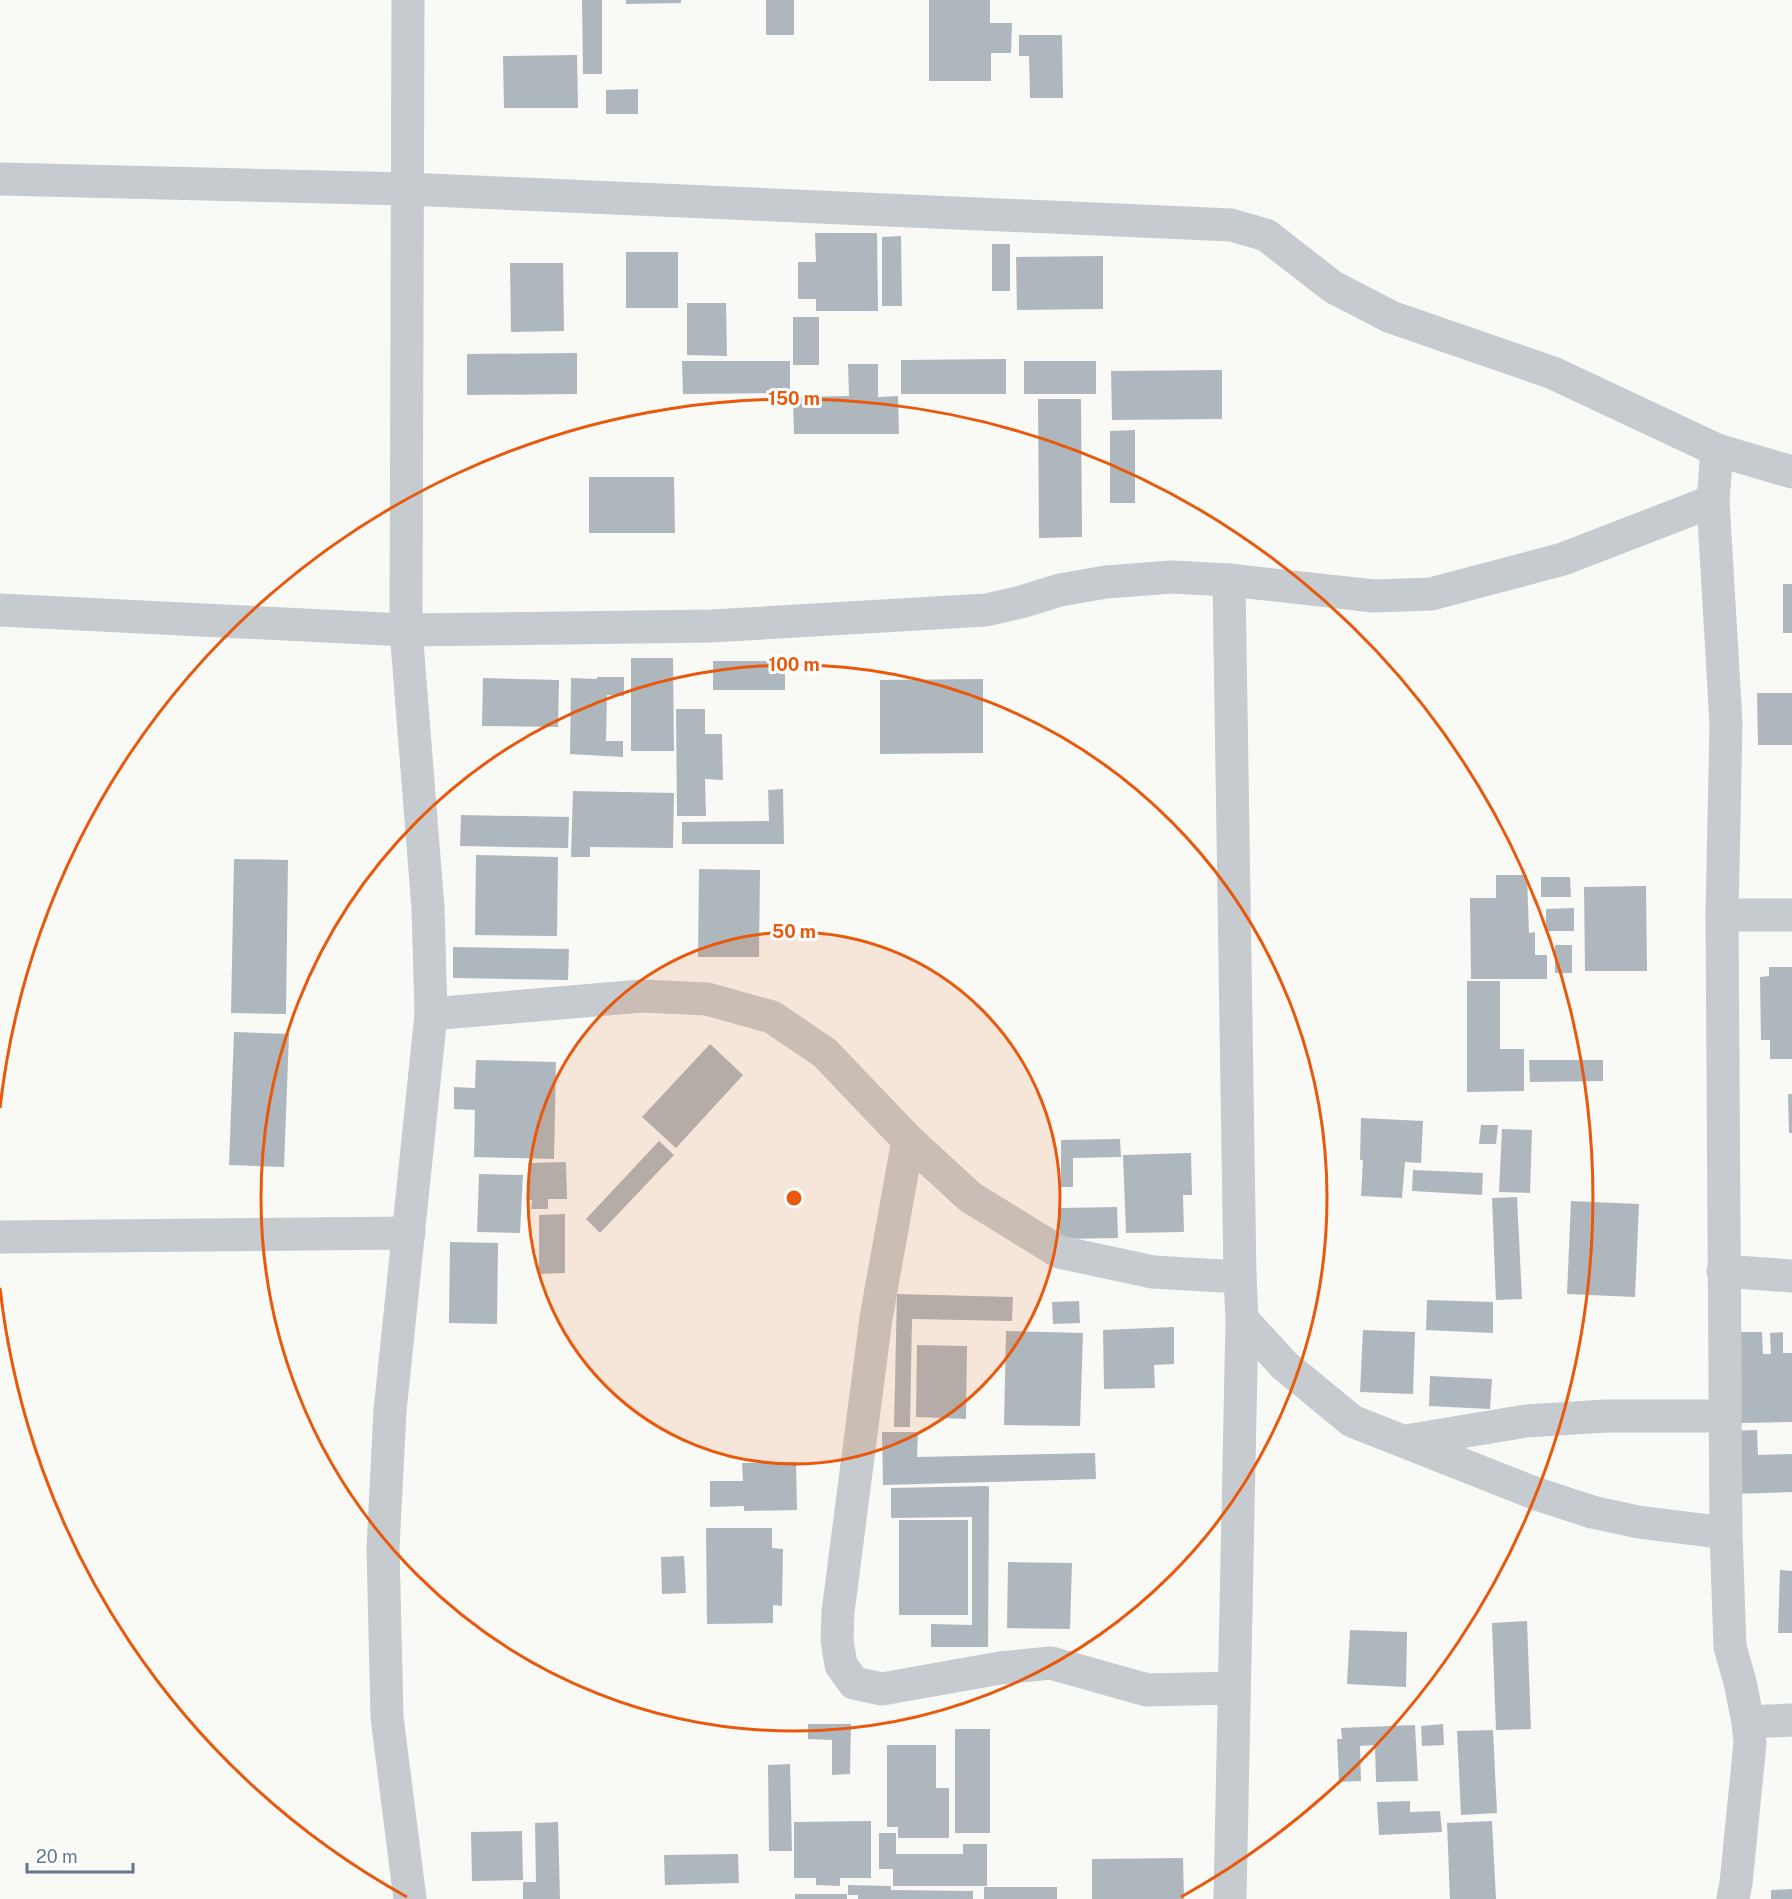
<svg xmlns="http://www.w3.org/2000/svg" width="1792" height="1899" font-family="'Public Sans',sans-serif">
	<style>
		.building { fill: #afb7be }
		.lines { fill: none; stroke-linecap: round; stroke-linejoin: round }
		.street { stroke: #c6cbcf; stroke-width: 33 }
		.ring { fill: none; stroke: #e8590c; stroke-width: 3 }
		.centre { fill: #e8590c; stroke: #fff; stroke-width: 3 }
		.ring-label { font-size: 18px; text-anchor: middle; font-weight: bold; fill: #e8590c; stroke: #fff; stroke-width: 6; stroke-linejoin: round; paint-order: stroke }
	</style>
	<rect width="100%" height="100%" fill="#f9f9f6"/>
	<g class="building">
		<polygon points="582,0 602,0 602,74 583,74"/>
		<polygon points="626,0 681,0 681,3 626,4"/>
		<rect x="766" y="0" width="28" height="35"/>
		<polygon points="929,0 990,0 990,23 1012,23 1011,53 991,53 991,81 929,81"/>
		<polygon points="1019,35 1062,35 1063,98 1030,98 1029,56 1019,56"/>
		<polygon points="577,55 578,108 504,108 503,56"/>
		<polygon points="638,89 638,114 606,114 606,90"/>
		<polygon points="815,233 877,233 878,311 816,311 816,299 798,299 798,262 816,262"/>
		<polygon points="901,236 902,306 882,306 882,237"/>
		<rect x="992" y="244" width="18" height="47"/>
		<rect x="626" y="252" width="52" height="56"/>
		<polygon points="1103,256 1103,309 1017,310 1016,257"/>
		<polygon points="510,263 563,263 564,331 511,332"/>
		<polygon points="687,303 726,303 727,356 687,355"/>
		<rect x="793" y="317" width="26" height="48"/>
		<polygon points="577,353 577,394 467,395 467,354"/>
		<polygon points="1006,359 1006,394 901,394 901,360"/>
		<polygon points="682,361 790,361 790,393 683,394"/>
		<rect x="1024" y="361" width="72" height="33"/>
		<polygon points="848,364 878,364 878,397 898,396 899,434 794,434 793,397 849,396"/>
		<polygon points="1222,370 1222,419 1112,420 1111,371"/>
		<polygon points="1038,399 1081,399 1082,537 1039,538"/>
		<polygon points="1135,430 1135,503 1110,503 1110,431"/>
		<polygon points="589,477 674,477 675,533 589,533"/>
		<rect x="1783" y="584" width="9" height="49"/>
		<polygon points="631,658 673,658 674,751 631,751"/>
		<rect x="713" y="661" width="72" height="29"/>
		<polygon points="597,677 624,677 624,696 607,695 606,741 623,741 623,757 570,754 571,678 597,679"/>
		<polygon points="483,678 559,680 558,727 482,726"/>
		<polygon points="983,679 983,753 880,754 880,680"/>
		<polygon points="1757,693 1792,693 1792,745 1758,745"/>
		<polygon points="676,709 705,709 705,734 722,734 723,780 705,779 706,816 677,816"/>
		<polygon points="783,789 784,844 682,844 682,822 769,821 768,790"/>
		<polygon points="573,791 674,793 673,848 590,847 590,857 571,857"/>
		<polygon points="461,815 569,817 568,848 460,846"/>
		<polygon points="476,855 558,857 557,936 475,935"/>
		<polygon points="234,859 288,860 286,1014 231,1013"/>
		<polygon points="699,869 760,870 759,957 698,957"/>
		<polygon points="1496,875 1527,875 1529,933 1535,932 1535,955 1547,955 1547,979 1471,979 1470,898 1496,898"/>
		<polygon points="1541,877 1570,877 1571,897 1541,897"/>
		<polygon points="1646,886 1647,971 1585,971 1584,887"/>
		<polygon points="1574,908 1574,931 1546,931 1546,909"/>
		<rect x="1555" y="945" width="17" height="28"/>
		<polygon points="453,947 569,949 568,980 453,978"/>
		<polygon points="1769,967 1792,967 1792,1059 1770,1059 1770,1040 1761,1040 1760,977 1769,976"/>
		<polygon points="1467,981 1500,981 1500,1049 1524,1049 1524,1091 1467,1092"/>
		<polygon points="234,1032 289,1034 284,1167 229,1165"/>
		<polygon points="710,1044 743,1075 676,1148 642,1117"/>
		<polygon points="476,1060 556,1062 554,1159 474,1157 475,1110 454,1109 454,1087 475,1088"/>
		<polygon points="1529,1060 1603,1060 1603,1081 1530,1082"/>
		<polygon points="1788,1094 1792,1094 1792,1133 1789,1133"/>
		<polygon points="1361,1118 1423,1121 1421,1163 1405,1162 1402,1198 1361,1196 1363,1160 1360,1160"/>
		<polygon points="1481,1125 1498,1125 1496,1144 1479,1144"/>
		<polygon points="1502,1129 1532,1130 1530,1193 1499,1192"/>
		<polygon points="1120,1139 1121,1157 1073,1158 1073,1187 1061,1187 1061,1140"/>
		<polygon points="659,1141 674,1155 600,1233 586,1219"/>
		<polygon points="1191,1153 1192,1195 1183,1195 1184,1232 1126,1233 1123,1155"/>
		<polygon points="566,1162 567,1199 548,1199 548,1209 531,1209 532,1200 529,1200 528,1163"/>
		<polygon points="1413,1170 1483,1173 1482,1195 1412,1191"/>
		<polygon points="479,1174 523,1175 520,1233 477,1232"/>
		<polygon points="1517,1197 1522,1299 1496,1300 1492,1198"/>
		<polygon points="1571,1201 1639,1204 1635,1297 1567,1294"/>
		<polygon points="1117,1207 1118,1238 1060,1239 1059,1208"/>
		<polygon points="565,1214 565,1273 539,1274 539,1215"/>
		<polygon points="450,1242 498,1243 497,1324 449,1323"/>
		<polygon points="897,1294 1013,1297 1012,1321 912,1319 910,1427 894,1427"/>
		<polygon points="1427,1300 1493,1302 1493,1333 1426,1330"/>
		<polygon points="1079,1301 1080,1323 1053,1324 1052,1302"/>
		<polygon points="1174,1327 1174,1364 1154,1365 1155,1388 1104,1389 1103,1330"/>
		<polygon points="1363,1330 1415,1332 1413,1394 1360,1392"/>
		<polygon points="1006,1331 1083,1333 1080,1426 1004,1425"/>
		<polygon points="1738,1332 1762,1332 1763,1354 1771,1354 1770,1333 1783,1332 1783,1353 1792,1353 1792,1422 1741,1423"/>
		<polygon points="917,1345 967,1346 966,1419 916,1417"/>
		<polygon points="1430,1376 1492,1379 1490,1409 1429,1406"/>
		<polygon points="1757,1430 1758,1455 1792,1454 1792,1492 1734,1494 1732,1431"/>
		<polygon points="882,1432 918,1432 917,1457 1095,1453 1096,1479 883,1485"/>
		<polygon points="796,1462 797,1510 744,1511 744,1506 710,1507 710,1481 743,1481 742,1463"/>
		<polygon points="986,1486 989,1487 988,1647 931,1647 931,1624 972,1625 972,1517 891,1518 891,1488"/>
		<rect x="899" y="1520" width="69" height="95"/>
		<polygon points="706,1528 772,1528 772,1548 783,1549 782,1606 773,1605 773,1623 707,1624"/>
		<polygon points="684,1556 686,1593 662,1594 661,1557"/>
		<polygon points="1008,1562 1072,1563 1070,1629 1007,1628"/>
		<polygon points="1780,1570 1792,1571 1792,1633 1778,1633"/>
		<polygon points="1527,1621 1531,1729 1496,1730 1492,1623"/>
		<polygon points="1350,1630 1407,1632 1406,1687 1347,1684"/>
		<polygon points="808,1724 851,1724 850,1774 832,1775 832,1740 808,1739"/>
		<polygon points="1443,1724 1444,1745 1422,1746 1421,1726"/>
		<polygon points="1415,1725 1418,1781 1376,1782 1375,1745 1360,1746 1361,1781 1339,1782 1337,1739 1342,1739 1341,1728"/>
		<rect x="955" y="1729" width="35" height="104"/>
		<polygon points="1493,1730 1497,1813 1461,1815 1457,1731"/>
		<polygon points="887,1745 936,1745 936,1788 949,1788 949,1838 898,1838 898,1827 887,1827"/>
		<polygon points="790,1764 792,1851 769,1851 768,1765"/>
		<polygon points="1410,1801 1410,1812 1440,1811 1442,1832 1379,1835 1377,1802"/>
		<polygon points="871,1821 871,1878 840,1878 840,1886 816,1885 816,1878 794,1878 794,1822"/>
		<polygon points="1492,1821 1496,1899 1450,1899 1447,1823"/>
		<polygon points="558,1822 560,1899 523,1899 523,1882 536,1882 535,1823"/>
		<polygon points="522,1831 523,1880 472,1881 471,1832"/>
		<polygon points="879,1833 896,1833 896,1854 963,1854 963,1844 987,1844 987,1886 893,1886 893,1869 879,1869"/>
		<polygon points="738,1854 739,1883 665,1885 664,1855"/>
		<polygon points="1183,1858 1184,1899 1092,1899 1092,1859"/>
		<polygon points="848,1885 891,1886 891,1890 973,1891 973,1899 858,1899 858,1895 848,1895"/>
		<rect x="984" y="1887" width="73" height="12"/>
		<polygon points="1792,1889 1792,1899 1771,1899 1771,1890"/>
		<rect x="795" y="1894" width="52" height="5"/>
	</g>
	<g class="lines">
		<g class="street">
			<polyline points="408,0 406,630 428,908 431,1014 390,1411 383,1548 387,1717 410,1899"/>
			<polyline points="0,179 408,189 1231,225 1266,235 1333,287 1391,317 1553,373 1717,450 1792,472"/>
			<polyline points="1717,450 1713,501 1726,723 1722,915 1726,1533 1730,1647 1740,1682 1748,1722 1750,1743 1736,1883 1733,1899"/>
			<polyline points="1229,580 1240,1277 1242,1319 1230,1899"/>
			<polyline points="0,610 406,630 711,626 986,610 1021,602 1060,590 1106,582 1172,577 1229,580 1374,596 1431,594 1563,559 1713,501"/>
			<polyline points="1722,915 1792,915"/>
			<polyline points="431,1014 642,996 707,999 772,1017 825,1053 908,1140 970,1197 1059,1252 1153,1272 1240,1277"/>
			<polyline points="908,1140 876,1318 838,1612 837,1640 841,1665 854,1683 882,1689 1000,1668 1051,1663 1147,1690 1234,1688"/>
			<polyline points="0,1237 409,1233"/>
			<polyline points="1723,1271 1792,1276"/>
			<polyline points="1242,1319 1284,1365 1352,1421 1537,1494 1592,1512 1638,1522 1726,1533"/>
			<polyline points="1406,1441 1526,1421 1606,1416 1725,1416"/>
			<polyline points="1748,1722 1792,1720"/>
		</g>
	</g>
	<circle cx="794" cy="1198" r="266" fill="#e8590c" fill-opacity=".12"/>
	<g class="ring">
		<circle cx="794" cy="1198" r="266"/>
		<circle cx="794" cy="1198" r="533"/>
		<path d="M407 1897A799 799 0 0 1 0 1288M0 1108A799 799 0 1 1 1181 1897"/>
	</g>
	<circle cx="794" cy="1198" r="9" class="centre"/>
	<g class="ring-label">
		<text x="794" y="405">150 m</text>
		<text x="794" y="671">100 m</text>
		<text x="794" y="938">50 m</text>
	</g>
	<path d="M27 1863v9h106v-9" fill="none" stroke="#65788a" stroke-width="3"/>
	<text x="36" y="1863" font-size="18" fill="#65788a" stroke="#ffffff" stroke-width="4.5" paint-order="stroke">20 m</text>
</svg>
